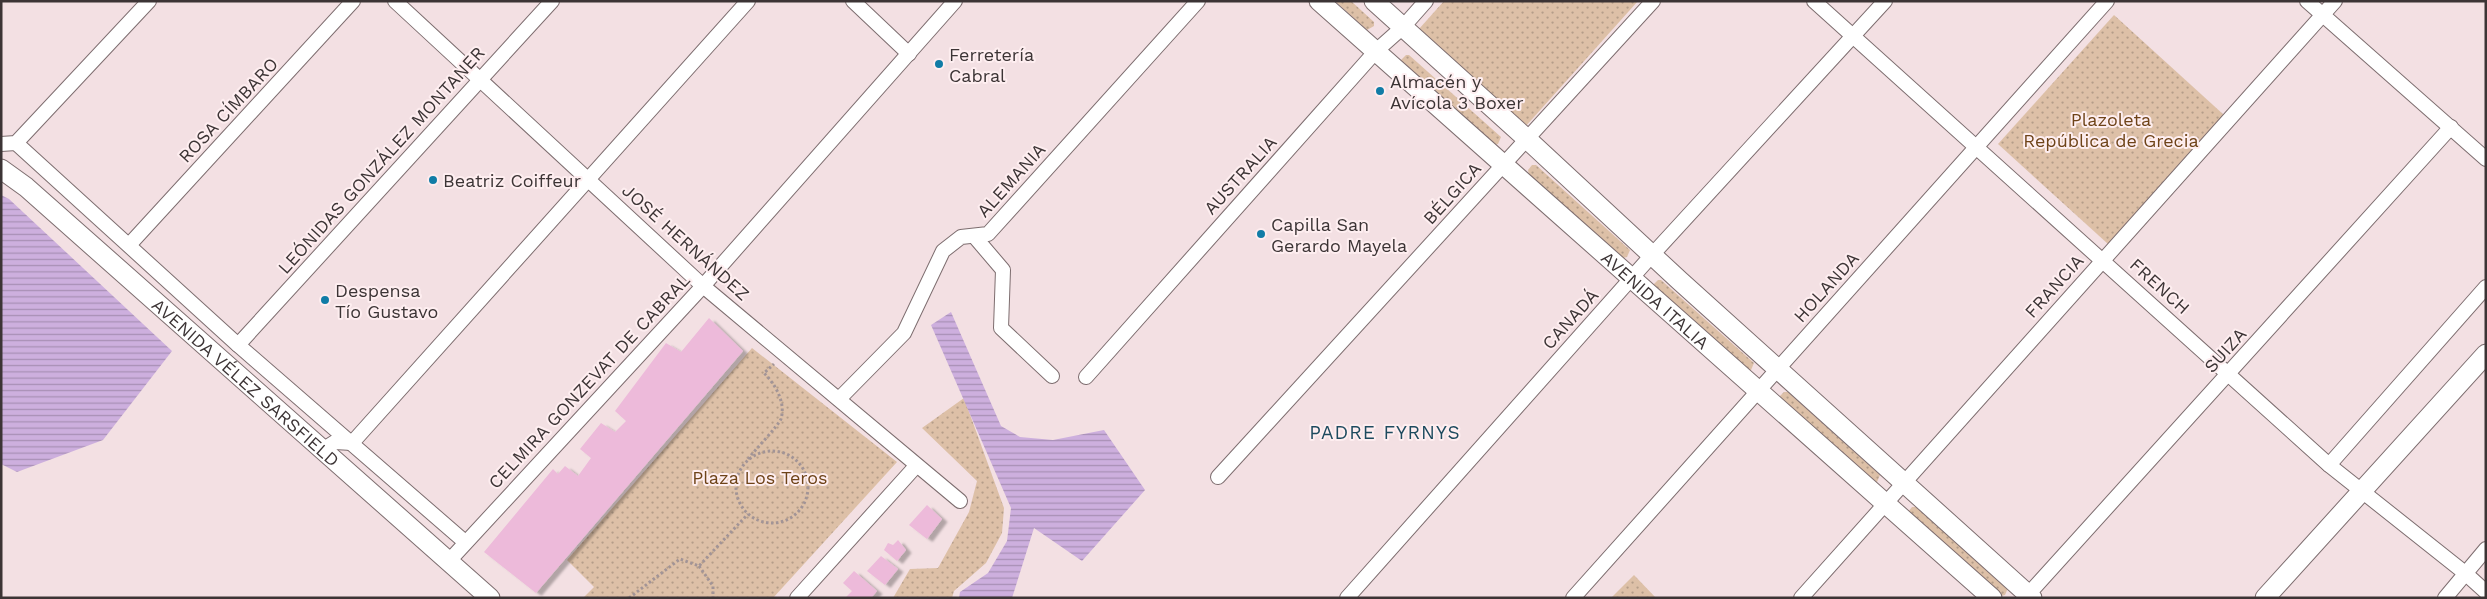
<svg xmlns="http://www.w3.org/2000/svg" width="2487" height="599" font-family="'Work Sans',sans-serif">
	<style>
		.green { fill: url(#green-dots) }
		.water { fill: url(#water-rules) }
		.building { fill: #edbada; filter: url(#shadow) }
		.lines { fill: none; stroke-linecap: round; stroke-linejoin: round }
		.street-casing { stroke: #7d6d6f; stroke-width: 16 }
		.secondary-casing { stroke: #7d6d6f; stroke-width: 21 }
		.path { stroke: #a29496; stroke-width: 3; stroke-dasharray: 2.5 2.5; stroke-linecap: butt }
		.street { stroke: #fff; stroke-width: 14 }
		.secondary { stroke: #fff; stroke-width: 19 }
		.poi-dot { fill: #107ca6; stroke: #feeef0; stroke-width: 2 }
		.labels { text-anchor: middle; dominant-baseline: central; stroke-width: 4; stroke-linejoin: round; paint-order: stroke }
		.poi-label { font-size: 18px; fill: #3c3435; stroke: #feeef0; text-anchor: start }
		.street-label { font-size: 18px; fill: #3c3435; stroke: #feeef0 }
		.park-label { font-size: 18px; fill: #6e4318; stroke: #feeef0 }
		.neighbourhood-label { font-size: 19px; letter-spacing: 1px; fill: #1d4a5e; stroke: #feeef0 }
	</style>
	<defs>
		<pattern id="green-dots" width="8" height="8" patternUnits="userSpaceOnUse" patternTransform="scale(1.25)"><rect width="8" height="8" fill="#ddc0a7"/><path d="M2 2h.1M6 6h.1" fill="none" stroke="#b49d89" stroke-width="1.8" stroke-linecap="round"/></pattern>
		<pattern id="water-rules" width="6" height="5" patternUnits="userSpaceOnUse" patternTransform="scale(1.25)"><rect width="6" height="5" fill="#cdafde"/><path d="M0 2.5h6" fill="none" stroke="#a88fb5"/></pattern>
		<filter id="shadow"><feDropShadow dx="5.5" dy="3" stdDeviation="1" flood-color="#0004"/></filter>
	</defs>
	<rect width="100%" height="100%" fill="#f3e0e3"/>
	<g class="green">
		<polygon points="1335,1 1351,1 1374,22 1374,26 1367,30"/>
		<polygon points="1444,1 1638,1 1525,127 1419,29"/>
		<polygon points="2114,15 2224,115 2108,244 1998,144"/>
		<polygon points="1406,55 1409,55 1501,137 1498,144 1494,145 1402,64 1401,60"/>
		<polygon points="1532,165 1536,165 1630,250 1627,257 1623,258 1529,175 1528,170"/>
		<polygon points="1658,280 1661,280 1754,363 1751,370 1748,371 1654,289 1653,285"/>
		<polygon points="752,348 897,462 773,598 583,598 594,587 567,560"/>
		<polygon points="1784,392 1788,392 1880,475 1877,482 1873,482 1781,401 1779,397"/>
		<polygon points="964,398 1004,508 1002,533 986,563 954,591 952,598 893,598 910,569 938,568 969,512 977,481 922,428"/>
		<polygon points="1912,507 1916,507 2008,588 2005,595 2001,596 1909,516 1908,512"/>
		<polygon points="1634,575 1656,598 1657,598 1611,598"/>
	</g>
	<g class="water">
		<polygon points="1,195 9,199 172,351 103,440 17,472 1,464"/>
		<polygon points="951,312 1001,426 1020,437 1053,440 1104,430 1145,490 1082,561 1034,528 1012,598 959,598 960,592 988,573 1007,541 1011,508 931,325"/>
	</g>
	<g class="building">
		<polygon points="709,318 743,351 536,593 484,552 553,469 558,474 565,466 578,476 591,458 580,449 601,423 615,432 626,421 615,411 666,343 681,352"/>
		<polygon points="927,505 942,519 927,539 909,525"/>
		<polygon points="898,540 906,550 897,561 884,550 888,543 893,545"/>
		<polygon points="881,556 898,569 885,585 867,571"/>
		<polygon points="854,571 877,591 871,598 845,598 852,591 843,583"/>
	</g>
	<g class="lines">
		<g class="street-casing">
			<g id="street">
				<polyline points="395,1 703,286 960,501"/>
				<polyline points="853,1 909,54"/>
				<polyline points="1814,1 2329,465 2465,573 2486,592"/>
				<polyline points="2307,1 2486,159"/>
				<polyline points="16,143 238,345 465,542"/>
				<polyline points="1,144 16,143 149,1"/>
				<polyline points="974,236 1003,270 1001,328 1052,376"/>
				<polyline points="130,244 353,1"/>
				<polyline points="238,345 552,1"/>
				<polyline points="1086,377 1376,51 1403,27 1426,1"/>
				<polyline points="839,399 904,333 943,251 961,237 988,234 1198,1"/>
				<polyline points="324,449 335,442 352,443 748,1"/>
				<polyline points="2329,465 2486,287"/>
				<polyline points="1218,477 1653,1"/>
				<polyline points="449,561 703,286 955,1"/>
				<polyline points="797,598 916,466"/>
				<polyline points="1347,598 1652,255 1885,1"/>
				<polyline points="1573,598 2107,1"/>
				<polyline points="1801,598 2335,1"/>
				<polyline points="2025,598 2451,127"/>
				<polyline points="2445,598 2486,549"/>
			</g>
		</g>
		<g class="secondary-casing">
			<g id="secondary">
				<path id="s1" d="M 1319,1 L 1992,598"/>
				<polyline points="1374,1 1527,139 1680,281 2032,598"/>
				<path id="s2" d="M 1,169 L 26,187 L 490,598"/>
				<polyline points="2265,598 2486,354"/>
			</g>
		</g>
		<g class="path">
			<circle cx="772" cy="487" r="36"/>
			<path d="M 748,459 C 754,451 778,426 781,419 C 786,402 775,384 764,373 L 774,364"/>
			<polyline points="699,566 713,586 713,598"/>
			<polyline points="629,598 680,559 699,566 748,514"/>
		</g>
		<use href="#street" class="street"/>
		<use href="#secondary" class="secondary"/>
	</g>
	<g class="poi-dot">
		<circle cx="939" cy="64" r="5"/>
		<circle cx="1380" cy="91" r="5"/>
		<circle cx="433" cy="180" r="5"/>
		<circle cx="1261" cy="234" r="5"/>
		<circle cx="325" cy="300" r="5"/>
	</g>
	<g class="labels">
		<g class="poi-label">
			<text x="949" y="54">Ferretería<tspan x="949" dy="21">Cabral</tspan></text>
			<text x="1390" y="81">Almacén y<tspan x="1390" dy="21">Avícola 3 Boxer</tspan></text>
			<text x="443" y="180">Beatriz Coiffeur</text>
			<text x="1271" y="224">Capilla San<tspan x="1271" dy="21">Gerardo Mayela</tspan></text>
			<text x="335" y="290">Despensa<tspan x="335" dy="21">Tío Gustavo</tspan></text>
		</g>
		<g class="street-label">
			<text transform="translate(228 110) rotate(-47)">ROSA CÍMBARO</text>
			<text transform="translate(381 160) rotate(-48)">LEÓNIDAS GONZÁLEZ MONTANER</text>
			<text transform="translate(1240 175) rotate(-48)">AUSTRALIA</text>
			<text transform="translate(1011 180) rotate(-48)">ALEMANIA</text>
			<text transform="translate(1452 193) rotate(-48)">BÉLGICA</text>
			<text transform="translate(686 242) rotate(42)">JOSÉ HERNÁNDEZ</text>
			<text transform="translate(2054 286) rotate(-48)">FRANCIA</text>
			<text transform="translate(2160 286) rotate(42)">FRENCH</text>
			<text transform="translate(1826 287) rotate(-48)">HOLANDA</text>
			<text stroke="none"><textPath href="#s1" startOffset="450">AVENIDA ITALIA</textPath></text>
			<text transform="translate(1570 319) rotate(-48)">CANADÁ</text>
			<text transform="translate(2225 350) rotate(-48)">SUIZA</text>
			<text transform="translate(589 381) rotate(-47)">CELMIRA GONZEVAT DE CABRAL</text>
			<text stroke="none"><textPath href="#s2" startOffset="325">AVENIDA VÉLEZ SARSFIELD</textPath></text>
		</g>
		<g class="park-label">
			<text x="2111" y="119">Plazoleta<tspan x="2111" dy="21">República de Grecia</tspan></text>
			<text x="760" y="477">Plaza Los Teros</text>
		</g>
		<g class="neighbourhood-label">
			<text x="1385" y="432">PADRE FYRNYS</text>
		</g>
	</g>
	<rect width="2487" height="599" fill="none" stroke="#3c3435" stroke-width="5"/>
</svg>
